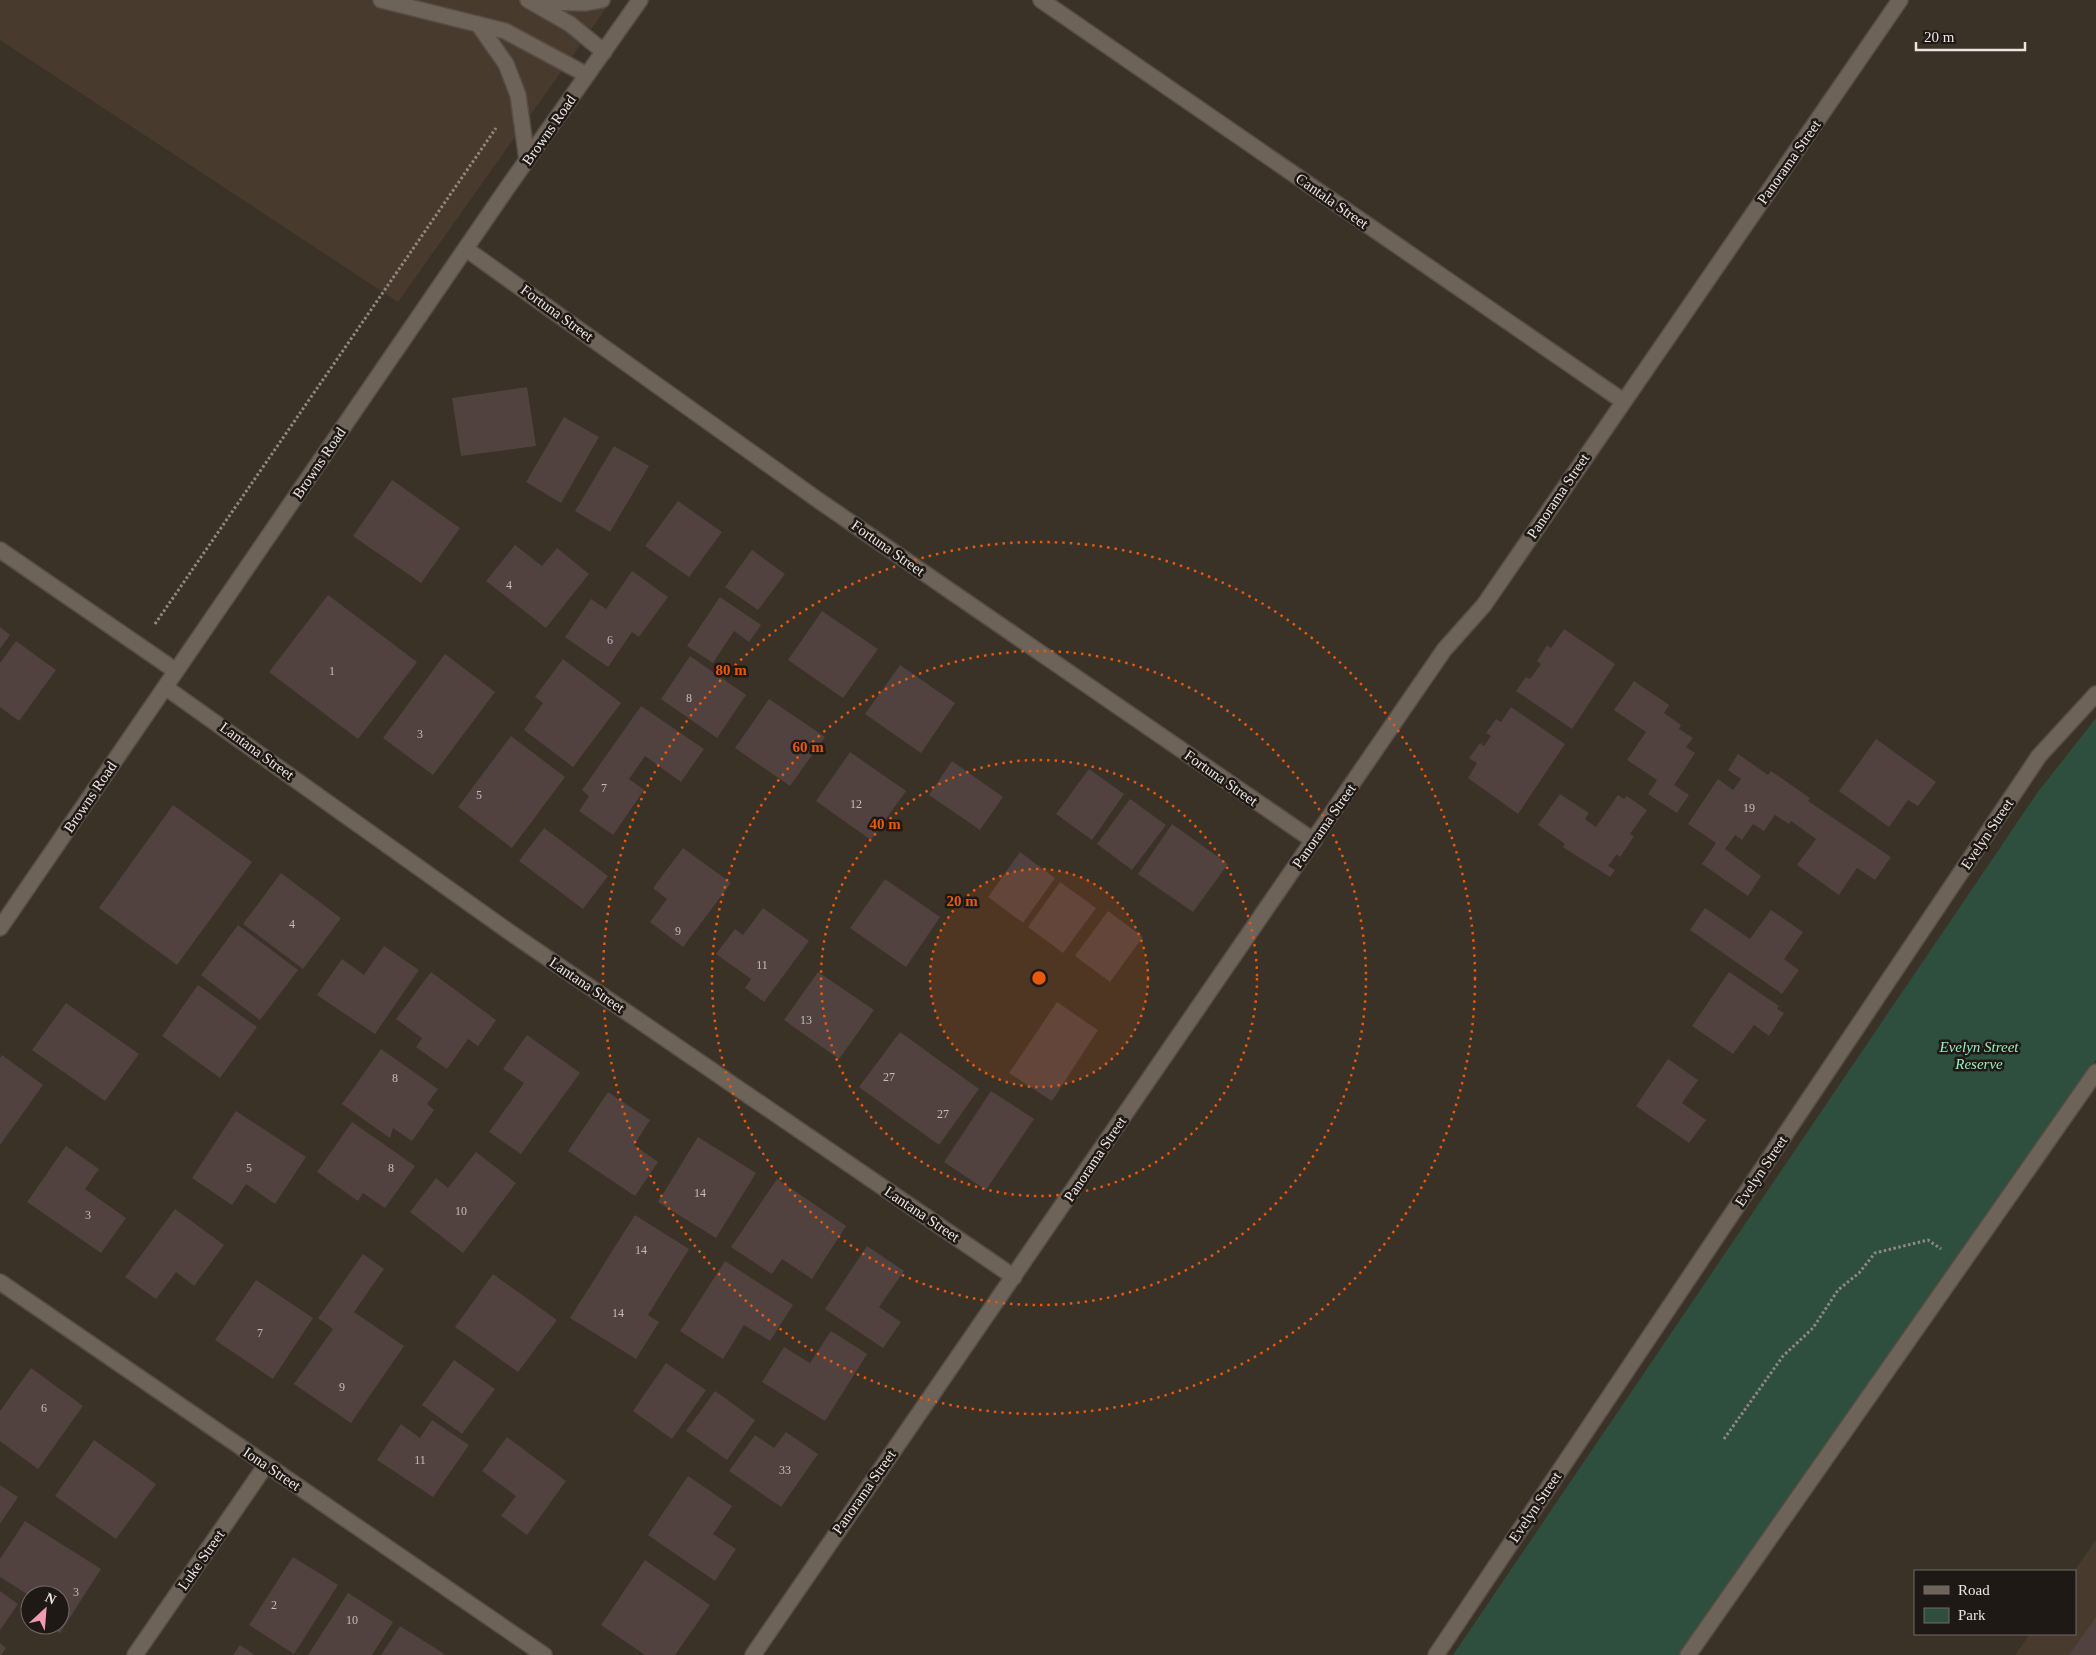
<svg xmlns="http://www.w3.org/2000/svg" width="2096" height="1655" font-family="Georgia,serif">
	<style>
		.built { fill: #483a2d }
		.green { fill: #2e4e3e }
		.building { fill: #514240 }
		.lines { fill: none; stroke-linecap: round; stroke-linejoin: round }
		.minor-casing { stroke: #564d46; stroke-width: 18 }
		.path { stroke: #918981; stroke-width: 3; stroke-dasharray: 2.5 2.5; stroke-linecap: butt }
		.minor { stroke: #6e6359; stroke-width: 15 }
		.ring { fill: none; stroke: #e8590c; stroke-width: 2.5; stroke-dasharray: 2.5 5 }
		.labels { text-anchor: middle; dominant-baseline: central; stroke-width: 5; stroke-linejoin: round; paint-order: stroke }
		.number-label { font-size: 12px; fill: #c4bcb7 }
		.street-label { font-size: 15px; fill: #ebe5df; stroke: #1e1915 }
		.park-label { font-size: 15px; font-style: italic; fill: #98ecc0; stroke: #1e1915 }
		.centre { fill: #e8590c; stroke: #1e1915; stroke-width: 2.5 }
		.ring-label { font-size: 15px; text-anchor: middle; font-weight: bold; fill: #e8590c; stroke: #1e1915; stroke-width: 5; stroke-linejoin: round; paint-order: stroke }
	</style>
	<rect width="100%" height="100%" fill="#3a3127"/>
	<g class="built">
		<polygon points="0,0 612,0 398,302 0,40"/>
		<polygon points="2096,1540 2096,1655 2015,1655 2030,1634 2075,1634 2074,1571"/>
	</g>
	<polygon class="green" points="2096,718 2096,1060 1957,1263 1682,1655 1453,1655 2037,793"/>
	<g class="building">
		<polygon points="527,387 536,446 461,456 452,398"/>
		<polygon points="564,417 599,437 561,503 526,482"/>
		<polygon points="614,446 649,466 610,532 575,511"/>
		<polygon points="392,480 460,528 421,583 353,536"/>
		<polygon points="678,501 722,532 689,577 645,546"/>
		<polygon points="515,545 542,566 557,548 589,574 546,628 486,581"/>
		<polygon points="752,550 785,574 758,610 725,587"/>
		<polygon points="632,571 668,597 639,637 632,632 608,667 565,637 591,599 606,609"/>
		<polygon points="328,595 417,662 358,739 269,672"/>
		<polygon points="720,597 761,625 749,642 734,631 713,663 687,646"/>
		<polygon points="822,611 878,649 843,698 788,660"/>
		<polygon points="0,627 10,635 0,649"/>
		<polygon points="1564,629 1615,664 1572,729 1516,691 1526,677 1530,679 1541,664 1537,661 1547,645 1551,648"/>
		<polygon points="16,641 56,670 19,721 0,707 0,663"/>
		<polygon points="445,654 495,692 433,775 383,738"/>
		<polygon points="690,656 746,695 717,738 661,699"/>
		<polygon points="563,659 621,703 573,767 524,730 543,703 535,697"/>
		<polygon points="900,665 955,703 921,753 865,714"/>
		<polygon points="1634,681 1669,705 1664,713 1681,725 1679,729 1693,738 1686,747 1695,753 1674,785 1689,795 1677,813 1648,794 1657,780 1627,760 1646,732 1614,710"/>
		<polygon points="769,699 825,737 790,786 735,748"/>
		<polygon points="641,706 704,749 681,782 645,756 629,779 644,790 613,835 579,811 589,796 582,790"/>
		<polygon points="1511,707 1565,744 1518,814 1468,778 1477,763 1469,758 1480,743 1484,746 1491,736 1486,733 1496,719 1501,722"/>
		<polygon points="511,736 565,777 512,848 458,807"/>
		<polygon points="1876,739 1936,782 1918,806 1908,800 1889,827 1839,791"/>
		<polygon points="850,752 906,791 871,840 816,801"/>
		<polygon points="1738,754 1768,775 1771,771 1810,798 1808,801 1891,857 1875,880 1857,868 1839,895 1797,865 1816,839 1791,821 1789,824 1775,815 1764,831 1753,824 1742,840 1735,835 1725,849 1761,876 1748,896 1702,864 1716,843 1688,824 1718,779 1733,790 1741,779 1728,770"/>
		<polygon points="952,761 1003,797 980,830 929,795"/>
		<polygon points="1089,769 1124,794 1092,840 1056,814"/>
		<polygon points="1560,794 1589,813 1585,819 1596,827 1618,795 1624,799 1627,796 1647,810 1630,834 1634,836 1620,857 1617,854 1608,866 1615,870 1610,877 1563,847 1565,844 1538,825"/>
		<polygon points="1130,799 1166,825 1132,870 1097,844"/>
		<polygon points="173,805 252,862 177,965 99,908"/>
		<polygon points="1172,824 1228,864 1193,912 1138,874"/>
		<polygon points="544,828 608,876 583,909 519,861"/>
		<polygon points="683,848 731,883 683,947 650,922 667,899 653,888"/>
		<polygon points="1020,852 1055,878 1023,923 988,897"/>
		<polygon points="281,873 341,918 303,969 243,924"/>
		<polygon points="885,879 940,917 906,967 850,928"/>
		<polygon points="1060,882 1096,908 1063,953 1028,927"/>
		<polygon points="763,908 809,941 764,1002 745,988 751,979 716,954 735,929 743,935"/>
		<polygon points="1705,908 1750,939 1771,910 1803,932 1784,959 1799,970 1782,994 1690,930"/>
		<polygon points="1108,911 1143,937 1110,982 1075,956"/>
		<polygon points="238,925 298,970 260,1020 201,975"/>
		<polygon points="384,946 419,970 375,1034 317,995 342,959 364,975"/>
		<polygon points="431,972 496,1020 478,1046 468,1039 447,1069 416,1047 422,1038 396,1019"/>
		<polygon points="818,972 874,1010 839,1059 784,1020"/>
		<polygon points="1729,972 1779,1006 1777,1009 1784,1013 1769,1036 1754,1025 1733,1054 1692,1026"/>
		<polygon points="198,985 257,1027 220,1078 162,1036"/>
		<polygon points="1057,1002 1098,1030 1052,1101 1009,1073"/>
		<polygon points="66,1003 139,1054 105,1101 32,1050"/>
		<polygon points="900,1032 979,1089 939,1145 859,1087"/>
		<polygon points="527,1035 580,1073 521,1154 489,1132 524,1083 503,1069"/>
		<polygon points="381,1049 438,1089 427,1104 434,1110 412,1141 393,1128 390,1138 342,1104"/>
		<polygon points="2,1055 43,1085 0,1145 0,1058"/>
		<polygon points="1668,1059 1698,1080 1682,1103 1706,1120 1689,1143 1636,1106"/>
		<polygon points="991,1091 1034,1119 986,1190 944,1162"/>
		<polygon points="608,1092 650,1120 634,1145 658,1162 635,1196 568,1151"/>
		<polygon points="236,1111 306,1157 275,1204 246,1184 232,1205 192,1178"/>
		<polygon points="352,1122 415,1166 385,1208 363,1193 358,1201 317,1172"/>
		<polygon points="698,1137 756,1173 716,1238 658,1202"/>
		<polygon points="66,1146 99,1169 85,1189 126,1218 101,1253 27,1202"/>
		<polygon points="476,1152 516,1183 463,1253 410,1212 436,1178 448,1188"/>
		<polygon points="777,1179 846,1226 812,1279 782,1259 772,1274 731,1247"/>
		<polygon points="175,1209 224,1245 194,1286 176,1272 156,1299 125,1277"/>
		<polygon points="635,1215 689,1249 648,1315 659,1322 636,1359 570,1318"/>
		<polygon points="867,1246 904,1271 879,1307 901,1322 883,1348 825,1309"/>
		<polygon points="363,1254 384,1269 354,1312 404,1346 351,1423 294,1384 333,1329 318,1318"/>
		<polygon points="725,1261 793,1305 770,1341 744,1325 723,1359 680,1331"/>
		<polygon points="493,1274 557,1320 518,1372 455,1327"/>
		<polygon points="256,1280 313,1318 273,1379 215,1340"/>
		<polygon points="831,1331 867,1354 825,1421 762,1382 784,1347 810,1363"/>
		<polygon points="454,1360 495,1389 462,1434 422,1405"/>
		<polygon points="666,1363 706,1390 672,1439 633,1411"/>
		<polygon points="31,1368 83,1406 38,1469 0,1441 0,1411"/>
		<polygon points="715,1391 755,1420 727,1460 686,1431"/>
		<polygon points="432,1420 469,1445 433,1497 377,1460 401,1424 420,1438"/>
		<polygon points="786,1432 818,1454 781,1507 729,1471 755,1435 774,1448"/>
		<polygon points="507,1437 566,1481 527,1535 501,1516 516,1496 482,1471"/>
		<polygon points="94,1440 156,1484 116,1539 55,1496"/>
		<polygon points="688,1476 732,1506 713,1534 736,1549 715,1581 648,1535"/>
		<polygon points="0,1485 18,1497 0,1524"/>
		<polygon points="25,1521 101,1569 60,1633 46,1625 60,1625 60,1595 30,1596 0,1577 0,1559"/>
		<polygon points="293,1557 338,1585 294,1654 249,1625"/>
		<polygon points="645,1560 710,1605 675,1655 645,1655 601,1625"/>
		<polygon points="0,1591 18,1604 0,1630"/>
		<polygon points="348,1593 393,1622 372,1655 308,1655"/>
		<polygon points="2096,1617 2096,1655 2069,1655"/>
		<polygon points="400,1626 446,1655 381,1655"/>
		<polygon points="0,1643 6,1648 1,1655 0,1655"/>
		<polygon points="240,1645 255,1655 233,1655"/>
	</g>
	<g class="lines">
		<g class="minor-casing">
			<g id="minor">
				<polyline points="381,0 505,31 587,75"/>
				<polyline points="528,0 570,24 604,52"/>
				<polyline points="1041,0 1623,401"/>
				<polyline points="534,2 586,3 602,0"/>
				<polyline points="478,24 506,64 518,95 527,160"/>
				<polyline points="466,249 818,500 1314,841"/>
				<polyline points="0,550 176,671"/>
				<polyline points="165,687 508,931 1014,1277"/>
				<polyline points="0,928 505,191 640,0"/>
				<polyline points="0,1282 544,1655"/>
				<polyline points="135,1655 266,1465"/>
				<polyline points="753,1655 1444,650 1484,605 1900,0"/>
				<polyline points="1436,1655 2039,756 2096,694"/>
				<polyline points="1688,1655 2096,1072"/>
			</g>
		</g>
		<g class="path">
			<polyline points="155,624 496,128"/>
			<polyline points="1724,1439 1783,1356 1813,1328 1838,1290 1859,1273 1875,1253 1928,1240 1941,1249"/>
		</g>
		<use href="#minor" class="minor"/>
	</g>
	<circle cx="1039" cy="978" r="109" fill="#e8590c" fill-opacity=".12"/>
	<g class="ring">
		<circle cx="1039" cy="978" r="109"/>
		<circle cx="1039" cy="978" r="218"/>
		<circle cx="1039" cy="978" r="327"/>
		<circle cx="1039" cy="978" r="436"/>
	</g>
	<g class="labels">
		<g class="number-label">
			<text x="509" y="585">4</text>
			<text x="610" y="640">6</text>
			<text x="332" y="671">1</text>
			<text x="689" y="698">8</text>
			<text x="420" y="734">3</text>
			<text x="604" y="788">7</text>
			<text x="479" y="795">5</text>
			<text x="856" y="804">12</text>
			<text x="1749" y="808">19</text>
			<text x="292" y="924">4</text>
			<text x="678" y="931">9</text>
			<text x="762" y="965">11</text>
			<text x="806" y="1020">13</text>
			<text x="889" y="1077">27</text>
			<text x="395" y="1078">8</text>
			<text x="943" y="1114">27</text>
			<text x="249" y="1168">5</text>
			<text x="391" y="1168">8</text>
			<text x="700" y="1193">14</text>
			<text x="461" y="1211">10</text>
			<text x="88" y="1215">3</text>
			<text x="641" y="1250">14</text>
			<text x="618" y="1313">14</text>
			<text x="260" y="1333">7</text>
			<text x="342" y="1387">9</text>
			<text x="44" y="1408">6</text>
			<text x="420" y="1460">11</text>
			<text x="785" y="1470">33</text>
			<text x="76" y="1592">3</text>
			<text x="274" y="1605">2</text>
			<text x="352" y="1620">10</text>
		</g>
		<g class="street-label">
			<text transform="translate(549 130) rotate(-55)">Browns Road</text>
			<text transform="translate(1789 162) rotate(-55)">Panorama Street</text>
			<text transform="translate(1332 201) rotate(35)">Cantala Street</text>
			<text transform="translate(557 313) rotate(36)">Fortuna Street</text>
			<text transform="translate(319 463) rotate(-56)">Browns Road</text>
			<text transform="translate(1558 496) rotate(-56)">Panorama Street</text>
			<text transform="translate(888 548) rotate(35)">Fortuna Street</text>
			<text transform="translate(257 751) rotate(36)">Lantana Street</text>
			<text transform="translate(1221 778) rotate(35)">Fortuna Street</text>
			<text transform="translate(90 797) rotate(-56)">Browns Road</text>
			<text transform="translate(1324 826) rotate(-55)">Panorama Street</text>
			<text transform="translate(1987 834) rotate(-56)">Evelyn Street</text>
			<text transform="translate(587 985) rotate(34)">Lantana Street</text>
			<text transform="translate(1095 1159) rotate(-56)">Panorama Street</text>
			<text transform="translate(1761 1171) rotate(-56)">Evelyn Street</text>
			<text transform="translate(922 1214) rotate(34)">Lantana Street</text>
			<text transform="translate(272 1469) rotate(34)">Iona Street</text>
			<text transform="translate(864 1492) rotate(-55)">Panorama Street</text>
			<text transform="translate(1535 1507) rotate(-56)">Evelyn Street</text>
			<text transform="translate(201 1560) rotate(-55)">Luke Street</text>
		</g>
		<g class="park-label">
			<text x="1979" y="1047">Evelyn Street<tspan x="1979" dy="17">Reserve</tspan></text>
		</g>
	</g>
	<circle cx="1039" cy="978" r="8" class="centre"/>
	<g class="ring-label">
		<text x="731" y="675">80 m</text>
		<text x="808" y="752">60 m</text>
		<text x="885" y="829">40 m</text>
		<text x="962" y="906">20 m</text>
	</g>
	<rect x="1914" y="1570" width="162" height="65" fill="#1e1915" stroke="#706b66"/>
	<rect x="1924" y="1586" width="25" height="8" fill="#6e6359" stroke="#706b66"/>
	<text x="1958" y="1595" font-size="15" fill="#ebe5df">Road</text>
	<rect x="1924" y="1608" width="25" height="15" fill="#2e4e3e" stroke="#706b66"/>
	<text x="1958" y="1620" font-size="15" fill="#ebe5df">Park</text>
	<g transform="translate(45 1610) rotate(26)"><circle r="24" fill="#1e1915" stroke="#706b66"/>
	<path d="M0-4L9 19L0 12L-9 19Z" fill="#f19ab2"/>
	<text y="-8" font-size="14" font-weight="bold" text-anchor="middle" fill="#ebe5df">N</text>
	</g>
	<path d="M1916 42v8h109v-8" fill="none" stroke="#ebe5df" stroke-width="2.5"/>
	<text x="1924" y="42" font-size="15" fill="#ebe5df" stroke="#1e1915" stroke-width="4" paint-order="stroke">20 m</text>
</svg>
